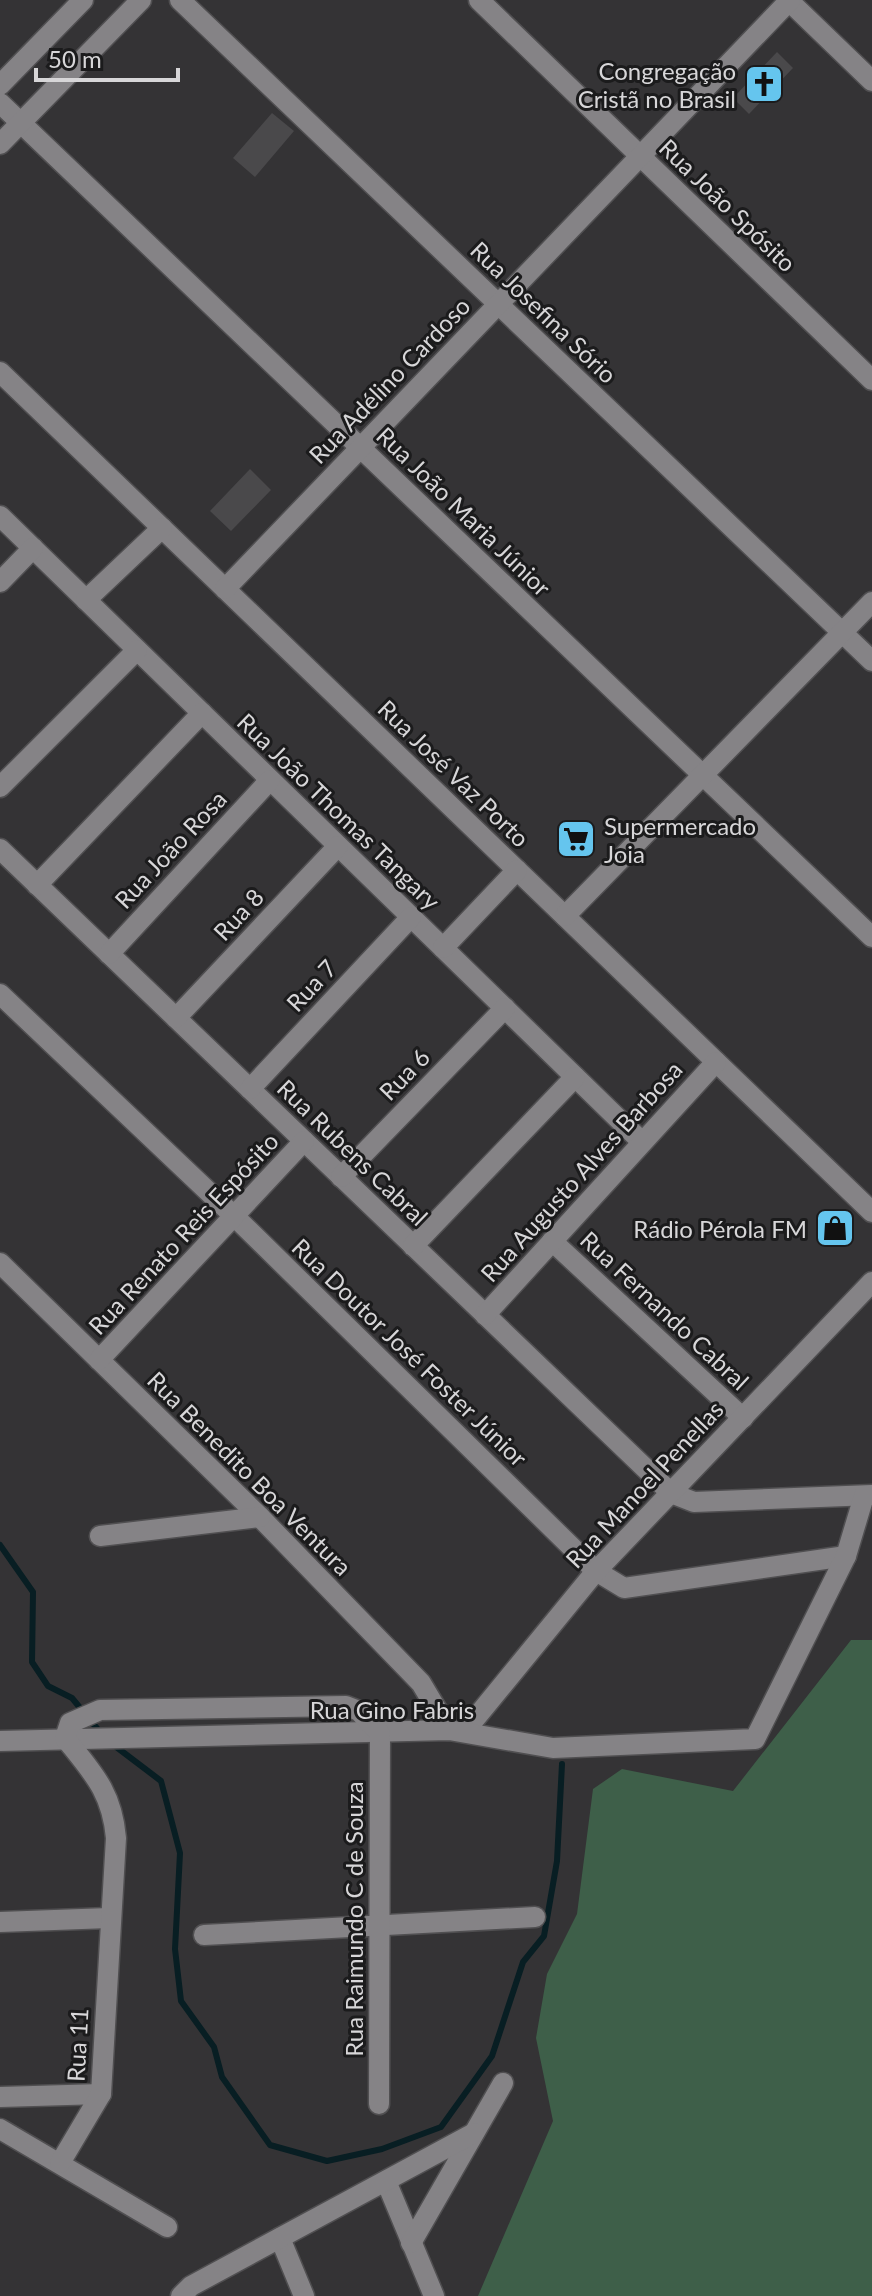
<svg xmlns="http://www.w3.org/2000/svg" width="872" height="2296" font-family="Lato,sans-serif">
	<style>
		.green { fill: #3e5f49 }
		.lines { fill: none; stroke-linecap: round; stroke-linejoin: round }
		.stream { stroke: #081e23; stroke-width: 6 }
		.building { fill: #4a494b }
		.street-casing { stroke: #504f51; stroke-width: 23 }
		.street { stroke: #858386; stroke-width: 20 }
		.labels { text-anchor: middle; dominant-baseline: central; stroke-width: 6; stroke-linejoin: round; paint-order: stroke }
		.poi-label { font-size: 24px; fill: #d7d6d8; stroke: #1b1b1c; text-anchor: end }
		.street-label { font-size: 24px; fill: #d7d6d8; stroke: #1b1b1c }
	</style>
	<rect width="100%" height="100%" fill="#343335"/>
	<polygon class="green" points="851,1640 872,1640 872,2296 478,2296 553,2121 536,2038 547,1974 577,1914 593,1789 622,1769 733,1791"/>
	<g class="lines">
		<g class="stream">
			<polyline points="0,1545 33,1592 32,1662 48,1686 72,1698 100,1732"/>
			<polyline points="111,1743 161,1781 180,1853 175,1949 181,2001 214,2047 222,2077 270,2145 327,2161 382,2149 441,2127 492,2056 523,1962 544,1936 557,1861 562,1764"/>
		</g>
	</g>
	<g class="building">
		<polygon points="777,52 793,68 749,114 733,98"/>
		<polygon points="272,113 294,131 255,177 233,158"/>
		<polygon points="250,469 271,490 231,531 210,511"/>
	</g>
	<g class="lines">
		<g class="street-casing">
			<g id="street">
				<polyline points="180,0 872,661"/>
				<polyline points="479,0 872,380"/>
				<polyline points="788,0 872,81"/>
				<polyline points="0,85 83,0"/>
				<polyline points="0,103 872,937"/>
				<polyline points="0,144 141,0"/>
				<polyline points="0,372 872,1212"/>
				<polyline points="0,516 642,1142"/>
				<polyline points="0,582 33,548"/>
				<polyline points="225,589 790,0"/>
				<polyline points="86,600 162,528"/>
				<polyline points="0,787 137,650"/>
				<polyline points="0,849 671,1493 694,1502 872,1495"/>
				<polyline points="37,885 202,713"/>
				<polyline points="565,916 872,602"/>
				<polyline points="443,948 517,870"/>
				<polyline points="109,954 270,780"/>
				<polyline points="0,994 234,1216 596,1571 624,1588 846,1556"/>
				<polyline points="176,1018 338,846"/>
				<polyline points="250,1089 411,917"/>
				<polyline points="341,1177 505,1008"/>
				<polyline points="552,1241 743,1418"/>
				<polyline points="413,1246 575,1077"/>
				<polyline points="0,1263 260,1517 421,1683 449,1730"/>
				<polyline points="485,1315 716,1062"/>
				<polyline points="99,1360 304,1141"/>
				<polyline points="100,1536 260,1517"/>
				<polyline points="465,1731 596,1571 872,1282"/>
				<polyline points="0,1741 449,1730 553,1748 755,1739 846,1556 864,1496"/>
				<polyline points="0,1922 109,1918"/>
				<polyline points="204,1935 535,1917"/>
				<polyline points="0,2097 101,2094"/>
				<polyline points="0,2129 167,2227"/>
				<path d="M 60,2163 L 101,2094 L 116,1838 C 112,1792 93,1773 65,1738 L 70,1723 L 100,1710 L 346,1706 L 359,1711 L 380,1734 L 379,2104"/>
				<polyline points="386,2181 434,2296"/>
				<polyline points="280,2238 304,2296"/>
				<polyline points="411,2243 503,2083"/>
				<polyline points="181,2296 191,2286 474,2133"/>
			</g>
		</g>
		<use href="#street" class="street"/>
	</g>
	<defs>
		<g id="church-square" transform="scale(2)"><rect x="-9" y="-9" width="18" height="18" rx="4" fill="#65c5ee" stroke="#1b1b1c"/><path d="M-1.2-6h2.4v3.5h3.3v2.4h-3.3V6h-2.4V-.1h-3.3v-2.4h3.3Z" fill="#111"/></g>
		<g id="supermarket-square" transform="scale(2)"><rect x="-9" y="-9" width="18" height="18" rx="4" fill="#65c5ee" stroke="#1b1b1c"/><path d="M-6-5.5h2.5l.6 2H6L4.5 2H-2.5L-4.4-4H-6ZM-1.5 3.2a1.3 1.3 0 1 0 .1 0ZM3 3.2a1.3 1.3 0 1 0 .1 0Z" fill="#111"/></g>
		<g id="shop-square" transform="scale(2)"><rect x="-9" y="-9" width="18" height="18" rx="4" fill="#65c5ee" stroke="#1b1b1c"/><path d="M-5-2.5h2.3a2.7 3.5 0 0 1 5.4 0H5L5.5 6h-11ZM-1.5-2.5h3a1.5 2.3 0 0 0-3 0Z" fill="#111"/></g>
	</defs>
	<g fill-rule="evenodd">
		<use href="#church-square" x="764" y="84"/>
		<use href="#supermarket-square" x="576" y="839"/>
		<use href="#shop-square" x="835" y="1228"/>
	</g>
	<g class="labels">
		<g class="poi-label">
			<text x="736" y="70">Congregação<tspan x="736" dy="28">Cristã no Brasil</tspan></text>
			<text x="604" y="825" text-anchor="start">Supermercado<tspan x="604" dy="28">Joia</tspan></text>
			<text x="807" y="1228">Rádio Pérola FM</text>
		</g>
		<g class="street-label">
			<text transform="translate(728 205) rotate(44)">Rua João Spósito</text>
			<text transform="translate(544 312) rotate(44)">Rua Josefina Sório</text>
			<text transform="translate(389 380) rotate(-46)">Rua Adélino Cardoso</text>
			<text transform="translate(464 511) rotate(44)">Rua João Maria Júnior</text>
			<text transform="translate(454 773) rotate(44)">Rua José Vaz Porto</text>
			<text transform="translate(339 811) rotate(44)">Rua João Thomas Tangary</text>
			<text transform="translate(170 849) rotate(-47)">Rua João Rosa</text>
			<text transform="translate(238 914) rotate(-47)">Rua 8</text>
			<text transform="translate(311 985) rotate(-47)">Rua 7</text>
			<text transform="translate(404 1074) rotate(-46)">Rua 6</text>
			<text transform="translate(353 1152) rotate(44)">Rua Rubens Cabral</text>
			<text transform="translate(581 1171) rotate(-48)">Rua Augusto Alves Barbosa</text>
			<text transform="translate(183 1233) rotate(-47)">Rua Renato Reis Espósito</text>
			<text transform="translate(665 1310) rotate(43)">Rua Fernando Cabral</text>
			<text transform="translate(410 1352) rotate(44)">Rua Doutor José Foster Júnior</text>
			<text transform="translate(250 1473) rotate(45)">Rua Benedito Boa Ventura</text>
			<text transform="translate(644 1484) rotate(-47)">Rua Manoel Penellas</text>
			<text x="392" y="1709">Rua Gino Fabris</text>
			<text transform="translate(353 1919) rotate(-90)">Rua Raimundo C de Souza</text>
			<text transform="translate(77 2045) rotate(-87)">Rua 11</text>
		</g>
	</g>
	<path d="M36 68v12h142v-12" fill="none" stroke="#d7d6d8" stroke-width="4"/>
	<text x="48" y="68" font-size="24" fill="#d7d6d8" stroke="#1b1b1c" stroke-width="6" paint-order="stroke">50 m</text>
</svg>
